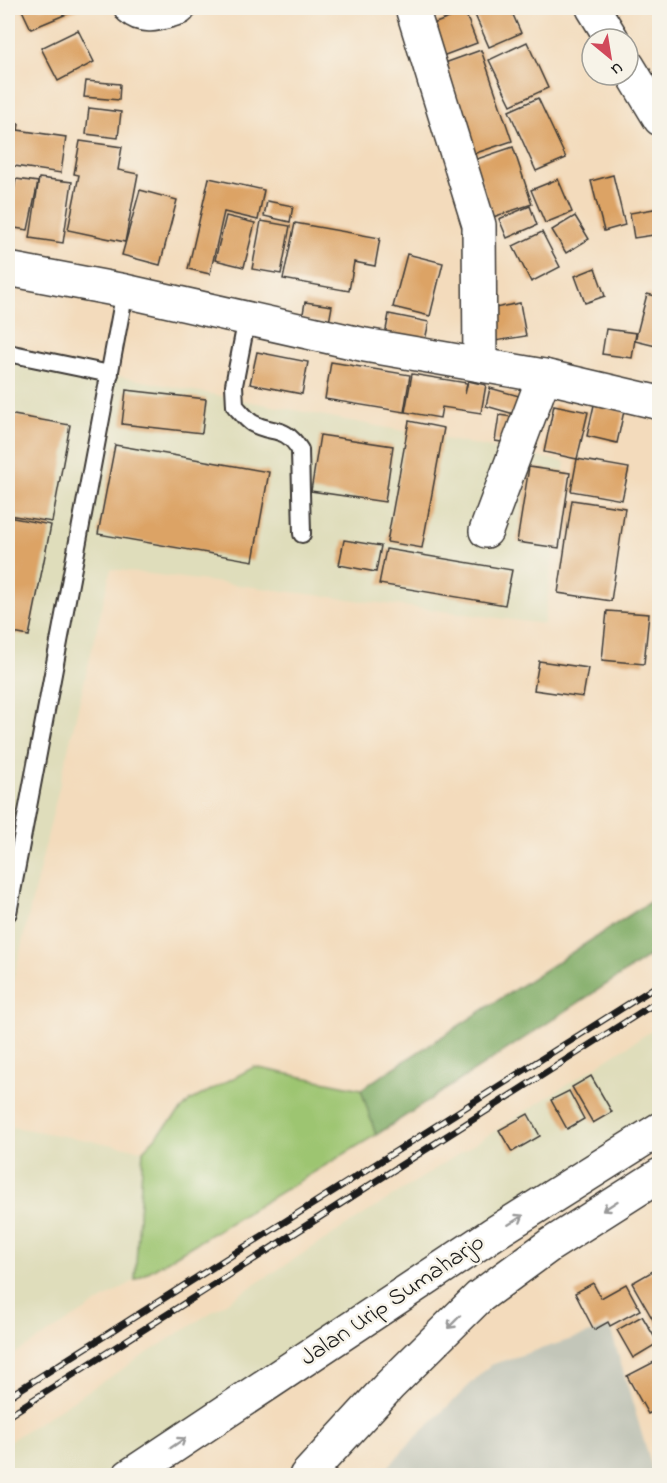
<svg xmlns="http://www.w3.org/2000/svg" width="667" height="1483" font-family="'Indie Flower',sans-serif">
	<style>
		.built { fill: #dfddbb }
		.industrial { fill: #c3c6b9 }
		.green { fill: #9dc571; stroke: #5c7046; stroke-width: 1.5 }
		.forest { fill: #7eaa63; stroke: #4d6340; stroke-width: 1.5 }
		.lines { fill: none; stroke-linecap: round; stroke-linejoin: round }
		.stream { stroke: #3cadb8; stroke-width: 8 }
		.building { fill: #dca365 }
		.service-casing { stroke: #3c3934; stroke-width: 20 }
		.minor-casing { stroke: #3c3934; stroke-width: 36 }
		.tertiary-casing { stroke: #3c3934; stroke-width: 36 }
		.trunk-casing { stroke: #3c3934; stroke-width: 36 }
		.service { stroke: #fff; stroke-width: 16 }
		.minor { stroke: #fff; stroke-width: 33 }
		.tertiary { stroke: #fff; stroke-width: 33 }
		.trunk { stroke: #fff; stroke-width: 33 }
		.rail-casing { stroke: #1c1c1c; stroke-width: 7 }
		.rail { stroke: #f7f3e8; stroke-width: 4.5; stroke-dasharray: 14; stroke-linecap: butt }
		.oneway { stroke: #999 }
		.labels { text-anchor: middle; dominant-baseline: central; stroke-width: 5; stroke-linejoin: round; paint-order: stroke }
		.street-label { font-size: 24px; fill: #1c1c1c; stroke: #f7f3e8 }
	</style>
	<rect width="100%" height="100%" fill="#f7f3e8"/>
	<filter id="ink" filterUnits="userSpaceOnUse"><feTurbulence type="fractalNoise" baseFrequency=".0167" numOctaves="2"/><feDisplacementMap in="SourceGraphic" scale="12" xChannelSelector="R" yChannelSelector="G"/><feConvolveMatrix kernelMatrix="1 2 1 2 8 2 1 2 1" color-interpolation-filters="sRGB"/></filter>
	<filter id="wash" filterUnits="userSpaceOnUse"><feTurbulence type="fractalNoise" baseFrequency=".008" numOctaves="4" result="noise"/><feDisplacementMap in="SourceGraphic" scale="24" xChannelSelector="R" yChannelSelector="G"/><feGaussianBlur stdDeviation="1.35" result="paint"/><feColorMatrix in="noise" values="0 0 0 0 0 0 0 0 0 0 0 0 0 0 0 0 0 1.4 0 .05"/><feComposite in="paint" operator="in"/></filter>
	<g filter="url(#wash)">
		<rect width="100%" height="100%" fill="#f3dbbc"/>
		<g class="built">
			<polygon points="8,355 565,462 544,624 111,569 8,1002"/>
			<polygon points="659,1026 659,1129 119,1475 8,1476 8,1442"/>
			<polygon points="8,1126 143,1150 135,1280 8,1358"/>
		</g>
		<polygon class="industrial" points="610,1327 654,1475 381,1475 406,1447 490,1365"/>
		<polygon class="green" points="254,1067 361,1089 376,1135 135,1280 143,1150 190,1101"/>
		<polygon class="forest" points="659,896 659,950 376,1135 361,1089"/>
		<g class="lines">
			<polyline class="stream" points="653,8 660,18"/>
		</g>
		<g id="blocks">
			<g class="building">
				<polygon points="21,8 81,8 31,29"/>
				<polygon points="472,8 510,8 521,33 489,47"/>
				<polygon points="465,12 477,43 437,58 425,27"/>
				<polygon points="78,30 94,62 58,81 41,48"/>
				<polygon points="527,42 548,88 511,105 489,60"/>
				<polygon points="481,50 512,141 473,154 442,64"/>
				<polygon points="86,81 120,84 119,100 84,97"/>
				<polygon points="538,98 566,158 536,171 509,111"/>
				<polygon points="89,108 121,112 118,138 86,134"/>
				<polygon points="8,122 19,124 18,130 66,137 61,173 8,165"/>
				<polygon points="80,141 122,147 118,170 138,174 125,242 68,230 79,175 74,174"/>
				<polygon points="513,147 532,204 493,217 474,160"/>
				<polygon points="8,172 13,173 9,204 8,204"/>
				<polygon points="613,175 625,225 604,231 591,181"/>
				<polygon points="39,178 72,182 63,243 30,238"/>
				<polygon points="209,178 264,190 258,220 224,212 210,274 188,269"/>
				<polygon points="16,179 38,182 28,230 8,227"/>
				<polygon points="558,179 572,212 545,223 531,190"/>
				<polygon points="140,190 177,200 160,265 122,255"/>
				<polygon points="267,201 293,206 290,222 264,216"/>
				<polygon points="530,206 537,225 507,238 499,219"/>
				<polygon points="660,208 660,234 634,238 630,213"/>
				<polygon points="226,216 255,223 244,267 215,260"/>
				<polygon points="575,216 589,239 566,253 552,230"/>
				<polygon points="261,221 290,226 281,274 252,269"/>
				<polygon points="295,223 380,238 375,266 354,262 349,291 283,279"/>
				<polygon points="542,232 560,267 531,282 513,246"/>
				<polygon points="407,254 443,263 430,316 393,307"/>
				<polygon points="595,268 605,296 585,303 575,276"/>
				<polygon points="647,294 660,297 660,347 635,341"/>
				<polygon points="305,302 332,306 329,323 302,319"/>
				<polygon points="520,303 526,336 495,341 490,309"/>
				<polygon points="389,314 429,322 423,349 384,340"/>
				<polygon points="606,329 636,333 632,358 602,354"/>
				<polygon points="257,352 308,362 302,394 250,384"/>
				<polygon points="331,362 410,375 404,412 325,399"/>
				<polygon points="412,374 467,383 465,394 468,381 486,385 481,413 442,407 440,418 405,412"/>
				<polygon points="490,388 519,396 514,414 486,406"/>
				<polygon points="126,390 206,399 202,433 122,424"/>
				<polygon points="554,405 588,412 577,459 544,452"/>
				<polygon points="594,405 624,411 617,443 587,436"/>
				<polygon points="8,414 70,425 52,522 8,515"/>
				<polygon points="499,415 519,418 515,444 495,441"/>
				<polygon points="409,421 444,428 422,548 387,542"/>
				<polygon points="320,435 393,446 385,502 311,491"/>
				<polygon points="115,445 269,472 253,561 98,534"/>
				<polygon points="577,459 629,468 622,500 571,491"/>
				<polygon points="529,467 570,473 559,548 517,542"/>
				<polygon points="572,500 625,508 611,601 558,593"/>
				<polygon points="8,517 51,525 29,636 8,632"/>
				<polygon points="344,540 381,546 376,572 339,565"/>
				<polygon points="386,549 512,570 505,605 379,584"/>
				<polygon points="607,611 649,614 644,664 602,660"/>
				<polygon points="539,661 588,668 583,697 534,690"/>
				<polygon points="591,1076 612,1112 593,1123 572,1087"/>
				<polygon points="569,1091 584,1119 567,1129 551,1100"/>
				<polygon points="528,1114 540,1136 512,1152 499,1130"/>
				<polygon points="660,1267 660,1332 632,1283"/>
				<polygon points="593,1283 601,1298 626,1284 640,1310 610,1326 608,1322 594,1330 575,1293"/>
				<polygon points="642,1316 658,1343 633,1358 617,1330"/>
				<polygon points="660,1359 660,1408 648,1414 627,1376"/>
			</g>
		</g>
	</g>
	<g filter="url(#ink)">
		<use href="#blocks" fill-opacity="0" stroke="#3c3934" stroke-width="1.5"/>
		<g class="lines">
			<g class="service-casing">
				<g id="service">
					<path d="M 247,318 L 234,385 L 235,406 C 240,411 246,419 252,423 C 273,435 284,424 300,450 L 302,534"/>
					<polyline points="8,353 110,374"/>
					<polyline points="8,913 125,291"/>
				</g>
			</g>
			<g class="minor-casing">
				<g id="minor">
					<path d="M 131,8 C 145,21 163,12 179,8"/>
					<polyline points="412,8 479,225 480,365"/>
					<polyline points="593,8 612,39"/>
					<polyline points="628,66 660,119"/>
					<polyline points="486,531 544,376"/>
				</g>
			</g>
			<g class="tertiary-casing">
				<polyline id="tertiary" points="8,269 125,291 365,345 544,376 660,403"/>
			</g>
			<g class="trunk-casing">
				<g id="trunk">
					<polyline points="129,1476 493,1234 660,1129"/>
					<polyline points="306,1476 389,1386 479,1297 550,1245 660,1175"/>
				</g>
			</g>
			<use href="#service" class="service"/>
			<use href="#minor" class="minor"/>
			<use href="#tertiary" class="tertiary"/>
			<use href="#trunk" class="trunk"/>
			<g class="rail-casing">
				<g id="rail">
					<polyline points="8,1397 660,984"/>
					<polyline points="8,1416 660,1000"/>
				</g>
			</g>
			<use href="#rail" class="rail"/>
		</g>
		<defs><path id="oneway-shaft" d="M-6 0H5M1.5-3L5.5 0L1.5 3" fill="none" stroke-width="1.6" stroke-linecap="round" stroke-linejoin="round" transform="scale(1.5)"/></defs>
		<g class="oneway">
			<use href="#oneway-shaft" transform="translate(610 1206) rotate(147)"/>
			<use href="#oneway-shaft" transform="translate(516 1220) rotate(-32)"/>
			<use href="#oneway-shaft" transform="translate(454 1322) rotate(135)"/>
			<use href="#oneway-shaft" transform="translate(178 1443) rotate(-34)"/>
		</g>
	</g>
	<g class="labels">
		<g class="street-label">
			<text transform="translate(393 1301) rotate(-34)">Jalan Urip Sumaharjo</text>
		</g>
	</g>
	<rect width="667" height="1483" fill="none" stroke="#f7f3e8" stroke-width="30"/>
	<g transform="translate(610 57) rotate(150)"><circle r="28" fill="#f7f3e8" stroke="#9f9d96" stroke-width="1.5"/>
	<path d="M0-4.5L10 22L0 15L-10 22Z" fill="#d1495b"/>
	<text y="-9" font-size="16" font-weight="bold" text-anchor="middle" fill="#1c1c1c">U</text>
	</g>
</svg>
